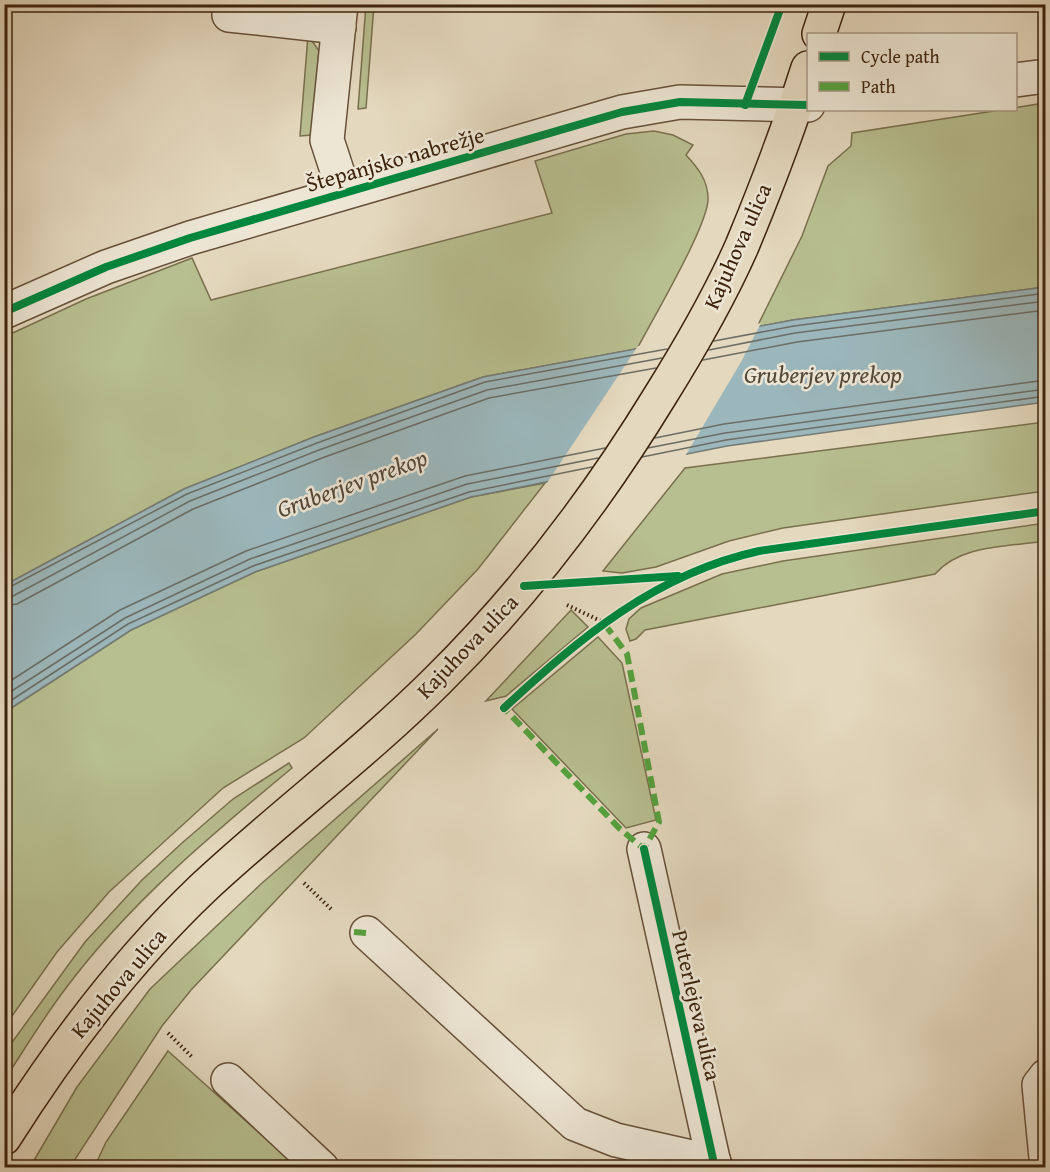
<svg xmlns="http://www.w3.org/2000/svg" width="1050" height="1172" font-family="'Gentium Book Plus',serif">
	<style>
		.green { fill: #b7be8f; stroke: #7a704e; stroke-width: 1.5 }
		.water { fill: #9bb7bc; stroke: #757c76; stroke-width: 1.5 }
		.pier { fill: #e4d8be }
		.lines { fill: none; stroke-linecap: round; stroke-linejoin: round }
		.shore { stroke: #6c6d64; stroke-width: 1.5 }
		.minor-casing { stroke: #675039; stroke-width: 36 }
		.major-casing { stroke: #3d230d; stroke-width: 36 }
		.path { stroke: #3d230d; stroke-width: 4; stroke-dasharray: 1.5 3; stroke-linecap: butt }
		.minor { stroke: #ede6d5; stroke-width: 33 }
		.major { stroke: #e4d8be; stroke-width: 33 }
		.quiet { stroke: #54a23e; stroke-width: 6; stroke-dasharray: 12 6; stroke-linecap: butt }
		.cycleway-casing { stroke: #ede6d5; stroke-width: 11 }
		.cycleway { stroke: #00873e; stroke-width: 8 }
		.labels { text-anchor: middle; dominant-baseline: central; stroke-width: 5; stroke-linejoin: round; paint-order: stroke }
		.street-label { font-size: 22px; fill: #3d230d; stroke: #ede6d5 }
		.water-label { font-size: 24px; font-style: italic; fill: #544839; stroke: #ede6d5 }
	</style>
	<rect width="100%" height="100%" fill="#e4d8be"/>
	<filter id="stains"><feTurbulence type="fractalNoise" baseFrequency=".00333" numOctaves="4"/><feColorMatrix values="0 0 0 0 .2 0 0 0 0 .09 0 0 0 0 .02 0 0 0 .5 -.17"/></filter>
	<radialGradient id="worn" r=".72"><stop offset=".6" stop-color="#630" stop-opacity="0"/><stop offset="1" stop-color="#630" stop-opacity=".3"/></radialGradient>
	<g class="green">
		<polygon points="366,5 374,5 366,108 358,109"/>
		<polygon points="308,35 319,51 312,135 300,136"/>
		<polygon points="1045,103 1045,287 793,320 757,327 802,236 828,166 851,146 852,133"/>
		<path d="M 654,131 L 673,135 L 693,145 L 686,155 C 698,168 708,180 708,199 C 708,226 652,320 637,349 L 483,377 L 314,437 L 184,489 L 5,585 L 4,337 L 86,299 L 192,258 L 211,300 L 552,213 L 535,161 L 626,134 Z"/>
		<polygon points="1045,422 1045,491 783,528 729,541 656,567 622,573 603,571 685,468"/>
		<polygon points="545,483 478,569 416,634 304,738 223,788 109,892 57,952 5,1026 5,712 131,630 255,572 471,497"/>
		<path d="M 1045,523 L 1045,541 C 1009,547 961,544 935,574 L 645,630 L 636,639 L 630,641 L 626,629 L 629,619 L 641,608 L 722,574 L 783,561 Z"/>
		<polygon points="571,610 588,627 506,696 486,701"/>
		<polygon points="598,637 622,663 656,820 626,828 512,709"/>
		<polygon points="438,729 191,990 162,1026 70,1167 30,1167 77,1087 150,989 261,884"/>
		<path d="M 289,763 L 292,768 C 210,836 127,905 63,992 C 42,1020 24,1050 5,1079 L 5,1052 L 85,942 L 142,880 L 182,843 L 233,799 Z"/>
		<polygon points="168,1051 294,1164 290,1168 94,1168 106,1142"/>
	</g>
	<polygon class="water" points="1045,287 1045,402 727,446 471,497 255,572 131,630 5,712 5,585 184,489 314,437 483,377 793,320"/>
	<polygon class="pier" points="761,323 741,362 684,458 545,486 638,346"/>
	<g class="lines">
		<g class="shore">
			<polyline points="714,341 794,326 1046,293"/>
			<polyline points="709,350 795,333 1046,301"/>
			<polyline points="703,360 797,342 1046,310"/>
			<polyline points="655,438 724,424 1046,380"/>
			<polyline points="648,448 725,433 1046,389"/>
			<polyline points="642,457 726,440 1046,396"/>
			<polyline points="4,590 187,494 317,443 485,382 667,349"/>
			<polyline points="4,597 13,596 190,501 319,450 487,390 662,358"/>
			<polyline points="4,606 17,604 193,509 322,458 489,398 656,368"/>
			<polyline points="4,685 120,610 246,551 465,476 605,448"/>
			<polyline points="4,696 125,618 250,559 467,484 598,458"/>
			<polyline points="4,705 128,624 253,566 469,492 592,467"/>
		</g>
		<g class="minor-casing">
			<g id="minor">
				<polyline points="341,4 327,140 344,192"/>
				<polyline points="229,15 339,27"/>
				<polyline points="1016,80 1046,76"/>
				<polyline points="4,312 106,267 190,238 622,112 680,102 808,105"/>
				<polyline points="644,849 715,1168"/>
				<polyline points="367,933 575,1124 616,1140 714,1162"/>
				<polyline points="1046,1076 1039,1085 1046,1158"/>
				<polyline points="228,1080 322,1168"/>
			</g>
		</g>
		<g class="major-casing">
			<g id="major">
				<polyline points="819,34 829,4"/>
				<path d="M 4,1138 C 61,1048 125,962 203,888 C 279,817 364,754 438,680 C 524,595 597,499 660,396 C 690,348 719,298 742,246 C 766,188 789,128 808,68"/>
			</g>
		</g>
		<g class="path">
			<polyline points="567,605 603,622"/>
			<polyline points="304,883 332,910"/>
			<polyline points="168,1033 193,1058"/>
		</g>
		<use href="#minor" class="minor"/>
		<use href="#major" class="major"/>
		<g class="quiet">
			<polyline points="508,704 504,708 620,829 644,849 659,822 627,654 603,622"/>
			<polyline points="354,932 367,933"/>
		</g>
		<g class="cycleway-casing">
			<g id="cycleway">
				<polyline points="745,105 782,4"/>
				<polyline points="4,312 106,267 190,238 622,112 680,102 808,105"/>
				<polyline points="524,586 678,576"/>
				<path d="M 504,708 C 580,638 655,574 759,551 L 1046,511"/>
				<polyline points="644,849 715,1168"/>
			</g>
		</g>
		<use href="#cycleway" class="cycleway"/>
	</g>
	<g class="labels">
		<g class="street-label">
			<text transform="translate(395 159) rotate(-16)">Štepanjsko nabrežje</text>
			<text transform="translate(737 246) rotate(-66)">Kajuhova ulica</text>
			<text transform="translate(467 646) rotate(-46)">Kajuhova ulica</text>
			<text transform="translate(118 983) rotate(-50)">Kajuhova ulica</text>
			<text transform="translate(697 1005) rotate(77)">Puterlejeva ulica</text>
		</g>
		<g class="water-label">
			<text x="823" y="374">Gruberjev prekop</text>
			<text transform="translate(352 483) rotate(-20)">Gruberjev prekop</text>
		</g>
	</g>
	<rect width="1050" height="1172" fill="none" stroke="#e4d8be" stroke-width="24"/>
	<rect x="6" y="6" width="1038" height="1160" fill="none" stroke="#3d230d" stroke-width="3"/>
	<rect x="12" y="12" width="1026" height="1148" fill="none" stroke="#3d230d" stroke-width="1.5"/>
	<rect x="807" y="33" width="210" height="78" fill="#ede6d5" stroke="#a79885" stroke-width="1.5"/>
	<rect x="819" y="52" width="30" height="9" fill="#00873e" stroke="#a79885" stroke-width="1.5"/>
	<text x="861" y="63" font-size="18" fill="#3d230d">Cycle path</text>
	<rect x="819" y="82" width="30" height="9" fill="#54a23e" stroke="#a79885" stroke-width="1.5"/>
	<text x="861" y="93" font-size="18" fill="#3d230d">Path</text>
	<rect width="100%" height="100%" filter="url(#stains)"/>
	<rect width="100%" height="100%" fill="url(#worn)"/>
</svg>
